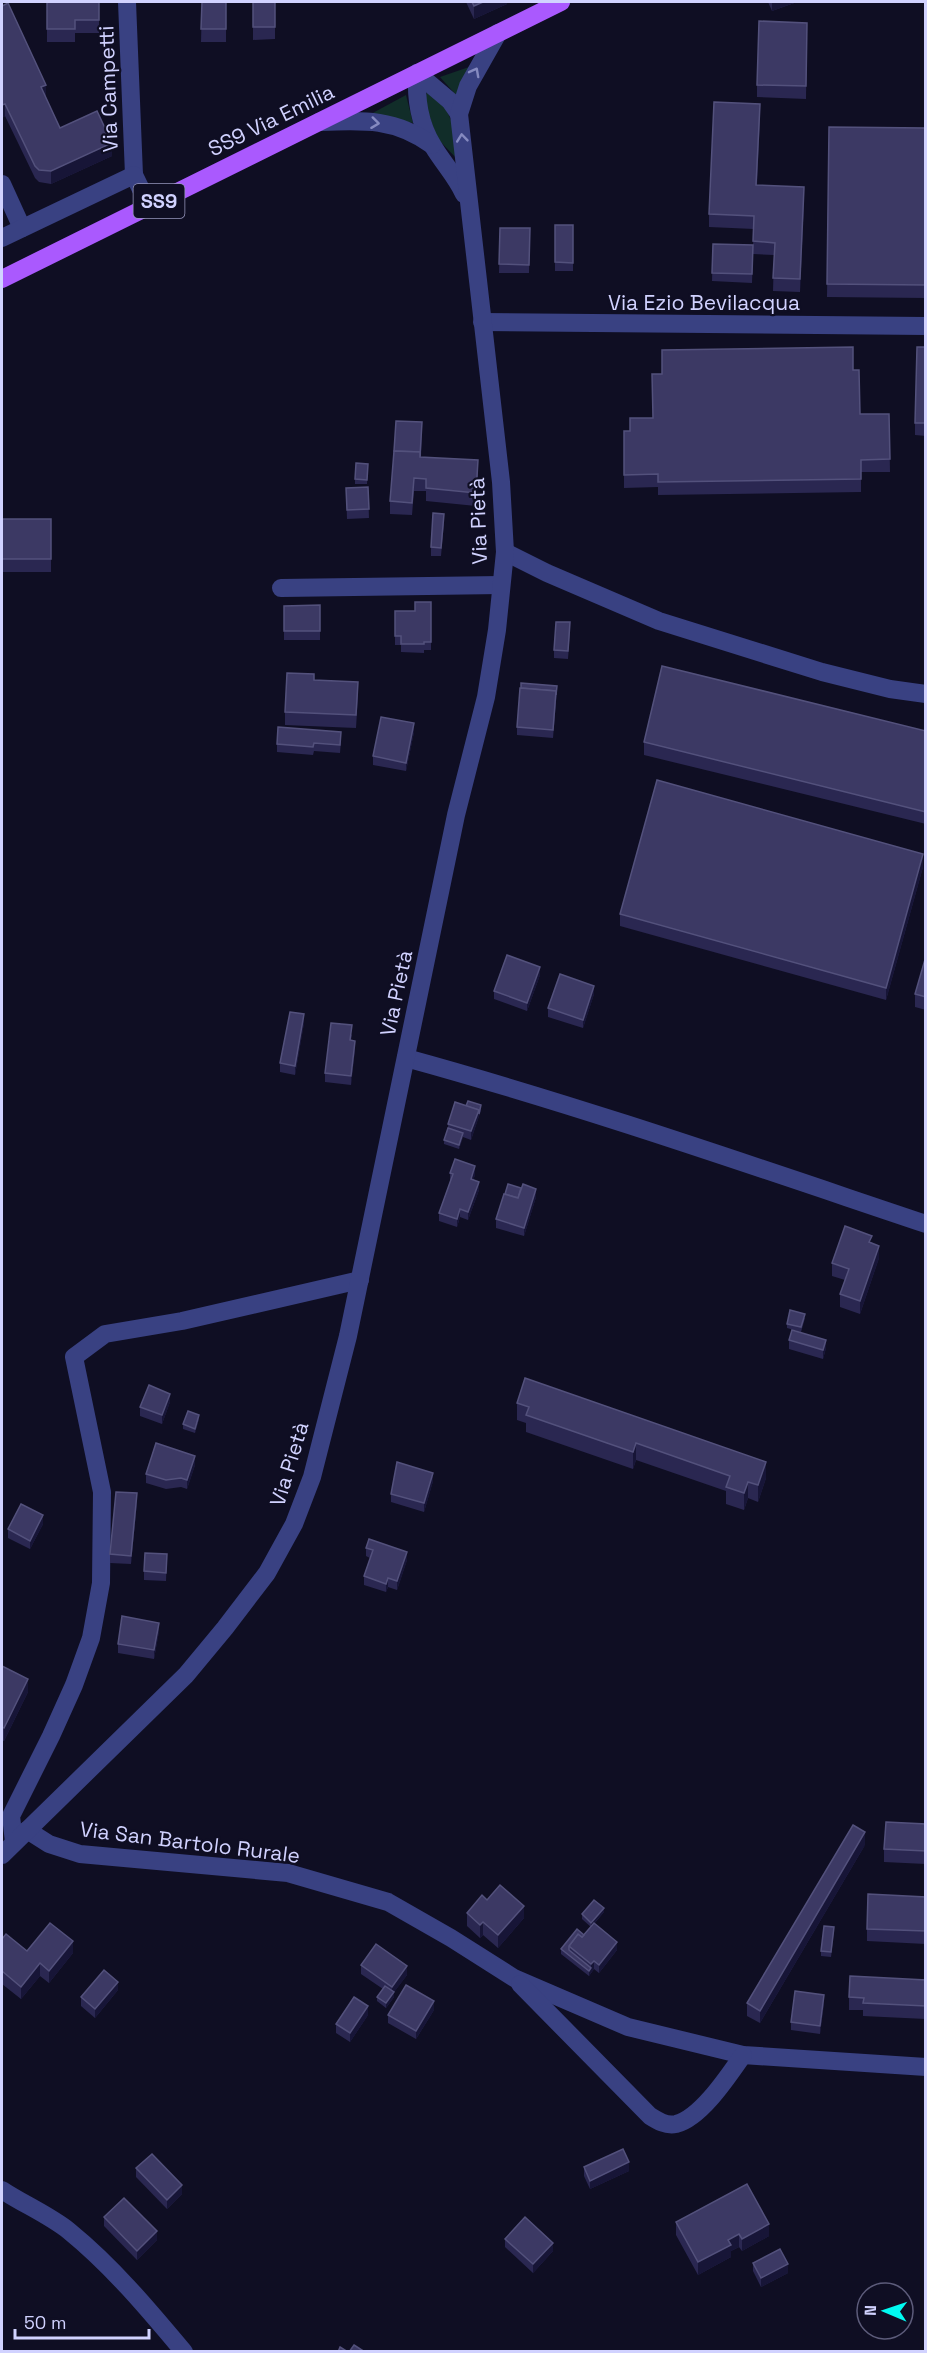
<svg xmlns="http://www.w3.org/2000/svg" width="927" height="2353" font-family="'Space Grotesk',sans-serif">
	<style>
		.green { fill: #112d29 }
		.lines { fill: none; stroke-linecap: round; stroke-linejoin: round }
		.minor { stroke: #394182; stroke-width: 18 }
		.major { stroke: #aa59fe; stroke-width: 18 }
		.wall { fill: #2a2751 }
		.shaded-wall { fill: #171537 }
		.building { fill: #3c3964; stroke: #53517c; stroke-width: 1.5 }
		.oneway { stroke: #858ac0 }
		.labels { text-anchor: middle; dominant-baseline: central; stroke-width: 4.5; stroke-linejoin: round; paint-order: stroke }
		.shield { fill: #0f0e23; stroke: #9797bd; stroke-width: 1.5 }
		.shield-label { font-size: 20px; font-weight: bold; fill: #d1d2ff }
		.street-label { font-size: 21px; fill: #d1d2ff; stroke: #0f0e23 }
	</style>
	<rect width="100%" height="100%" fill="#0f0e23"/>
	<g class="green">
		<polygon points="469,67 456,95 440,77"/>
		<path d="M 427,92 C 456,112 453,128 458,160 L 437,138 L 424,101 Z"/>
		<polygon points="406,95 413,123 369,115"/>
	</g>
	<g class="lines">
		<g class="minor">
			<polyline points="127,2 134,175"/>
			<path d="M 417,73 C 416,99 419,123 433,146 C 443,163 456,176 464,194"/>
			<polyline points="417,73 450,101 459,114"/>
			<path d="M 319,122 C 363,120 395,118 432,145"/>
			<polyline points="2,184 22,228"/>
			<polyline points="2,238 134,175 149,206"/>
			<polyline points="482,322 926,326"/>
			<polyline points="505,552 547,573 659,621 822,672 890,689 926,694"/>
			<polyline points="281,588 501,585"/>
			<path d="M 406,1058 C 581,1106 753,1166 926,1224"/>
			<polyline points="27,1830 49,1844 80,1854 288,1873 388,1902 451,1938 514,1978 628,2027 743,2055 926,2067"/>
			<polyline points="14,1842 11,1816 51,1736 74,1685 91,1638 101,1583 102,1492 74,1357 105,1334 182,1321 360,1280"/>
			<polyline points="2,1855 186,1675 225,1628 267,1573 294,1524 312,1477 348,1336 456,815 486,697 497,630 505,552 501,482 459,114 468,86 498,33"/>
			<path d="M 520,1984 L 650,2116 C 658,2121 666,2126 676,2124 C 701,2118 729,2075 743,2055"/>
			<path d="M 2,2190 C 23,2204 49,2215 69,2231 C 112,2266 148,2309 184,2352"/>
		</g>
		<polyline class="major" points="2,279 561,2"/>
	</g>
	<g class="wall">
		<polygon points="47,2 99,2 99,33 75,33 75,42 47,42"/>
		<polygon points="202,2 226,2 226,42 201,42"/>
		<polygon points="253,2 275,2 275,39 253,40"/>
		<polygon points="466,2 507,2 507,4 474,19"/>
		<polygon points="768,2 797,2 772,11"/>
		<polygon points="2,6 60,128 112,156 51,184 39,182 35,178 5,116 2,118"/>
		<polygon points="807,23 806,99 757,97 757,85"/>
		<polygon points="760,117 757,185 804,200 800,292 773,291 774,255 753,254 752,283 712,281 713,244 753,245 754,229 709,227 709,214"/>
		<polygon points="829,127 926,128 926,298 827,297"/>
		<rect x="555" y="225" width="18" height="46"/>
		<polygon points="500,228 530,228 529,273 499,273"/>
		<polygon points="926,347 926,436 915,435 915,423"/>
		<polygon points="853,370 860,414 889,414 890,472 861,472 861,492 658,495 658,487 624,488 624,431 630,431 653,418"/>
		<polygon points="422,430 421,457 478,472 476,506 426,501 426,491 414,491 412,515 390,514 390,501"/>
		<polygon points="368,464 367,484 355,484 355,479"/>
		<polygon points="368,487 369,518 347,519 346,488"/>
		<rect x="2" y="519" width="49" height="53"/>
		<polygon points="444,523 441,556 431,556 431,547"/>
		<polygon points="431,602 431,650 424,650 424,653 401,652 401,645 395,645 395,611 415,611"/>
		<polygon points="320,605 320,640 284,640 284,606"/>
		<polygon points="570,631 568,659 554,658 554,650"/>
		<polygon points="314,680 358,695 356,728 285,725 285,712"/>
		<polygon points="557,690 553,738 517,735 517,727"/>
		<polygon points="926,731 926,824 644,755 644,742"/>
		<polygon points="414,732 406,771 373,765 373,756"/>
		<polygon points="341,741 340,753 314,751 313,755 277,752 277,744"/>
		<polygon points="923,867 886,1000 620,926 620,914"/>
		<polygon points="926,956 926,1010 915,1007 915,994"/>
		<polygon points="540,975 527,1011 494,999 494,991"/>
		<polygon points="594,994 583,1028 548,1017 548,1008"/>
		<polygon points="304,1023 295,1075 280,1072 280,1063"/>
		<polygon points="352,1034 351,1040 355,1049 351,1085 325,1082 325,1073"/>
		<polygon points="481,1110 471,1140 463,1137 459,1149 444,1144 444,1140 448,1128 448,1124"/>
		<polygon points="450,1173 475,1175 473,1180 479,1190 468,1220 460,1217 457,1227 439,1221 439,1213 450,1182"/>
		<polygon points="536,1197 524,1236 496,1228 496,1219"/>
		<polygon points="872,1243 879,1258 860,1314 840,1307 840,1294 845,1280 832,1276 832,1263"/>
		<polygon points="805,1318 801,1332 787,1328 787,1324"/>
		<polygon points="789,1340 826,1348 823,1359 789,1349"/>
		<polygon points="170,1402 162,1424 140,1416 140,1407"/>
		<polygon points="517,1403 766,1478 758,1502 748,1498 744,1510 726,1504 726,1491 636,1460 633,1469 526,1432 526,1423 517,1420"/>
		<polygon points="199,1419 195,1433 183,1429 183,1424"/>
		<polygon points="195,1465 187,1489 181,1487 166,1489 146,1483 146,1474"/>
		<polygon points="433,1481 424,1512 391,1502 391,1494"/>
		<polygon points="137,1502 131,1564 110,1563 110,1554"/>
		<polygon points="43,1524 30,1549 8,1538 8,1529"/>
		<polygon points="366,1548 407,1560 397,1590 388,1587 386,1592 364,1585 364,1576 370,1558 366,1556"/>
		<polygon points="167,1554 166,1581 144,1580 144,1571"/>
		<polygon points="159,1631 154,1659 118,1653 118,1644"/>
		<polygon points="2,1666 28,1692 4,1741 2,1740"/>
		<polygon points="926,1824 926,1864 884,1862 884,1849"/>
		<polygon points="865,1845 760,2023 747,2016 747,2003"/>
		<polygon points="926,1897 926,1944 867,1941 867,1929"/>
		<polygon points="487,1900 524,1918 498,1948 483,1935 480,1938 467,1926 467,1913"/>
		<polygon points="604,1912 594,1924 617,1950 599,1973 594,1969 589,1976 561,1954 561,1949 584,1935 591,1927 582,1919 582,1914"/>
		<polygon points="834,1931 831,1957 821,1956 821,1951"/>
		<polygon points="2,1939 27,1951 73,1953 49,1983 40,1976 21,1999 2,1984"/>
		<polygon points="361,1965 407,1975 394,1992 394,1997 386,2008 377,2001 377,1997 383,1989 361,1974"/>
		<polygon points="926,1980 926,2019 863,2016 863,2010 849,2010 849,1997"/>
		<polygon points="118,1990 95,2018 81,2006 81,1997"/>
		<polygon points="824,2003 820,2034 791,2030 791,2022"/>
		<polygon points="434,2010 416,2039 388,2023 388,2015"/>
		<polygon points="368,2015 350,2042 336,2033 336,2024"/>
		<polygon points="584,2167 629,2171 590,2189 584,2176"/>
		<polygon points="136,2168 182,2194 167,2209 136,2177"/>
		<polygon points="104,2217 157,2240 137,2260 104,2226"/>
		<polygon points="676,2222 769,2236 742,2251 739,2247 731,2251 731,2257 698,2275 676,2235"/>
		<polygon points="505,2239 553,2251 533,2273 505,2247"/>
		<polygon points="753,2263 788,2273 761,2287 753,2271"/>
	</g>
	<g class="shaded-wall">
		<polygon points="483,2 507,2 507,4 474,19 474,6"/>
		<polygon points="772,2 797,2 772,11"/>
		<polygon points="46,85 46,98 41,87"/>
		<polygon points="5,104 5,116 2,118 2,105"/>
		<polygon points="112,143 112,156 51,184 51,171"/>
		<polygon points="804,187 804,200 800,292 800,279"/>
		<polygon points="414,723 414,732 406,771 406,763"/>
		<polygon points="923,854 923,867 886,1000 886,988"/>
		<polygon points="540,967 540,975 527,1011 527,1003"/>
		<polygon points="594,986 594,994 583,1028 583,1020"/>
		<polygon points="304,1014 304,1023 295,1075 295,1066"/>
		<polygon points="355,1041 355,1049 351,1085 351,1076"/>
		<polygon points="481,1105 481,1110 471,1140 471,1131 479,1110"/>
		<polygon points="463,1133 463,1137 459,1149 459,1145"/>
		<polygon points="475,1166 475,1175 471,1187 471,1179"/>
		<polygon points="479,1182 479,1190 468,1220 468,1212"/>
		<polygon points="536,1189 536,1197 524,1236 524,1228"/>
		<polygon points="460,1209 460,1217 457,1227 457,1219"/>
		<polygon points="879,1246 879,1258 860,1314 860,1301"/>
		<polygon points="826,1340 826,1348 823,1359 823,1350"/>
		<polygon points="170,1394 170,1402 162,1424 162,1415"/>
		<polygon points="199,1415 199,1419 195,1433 195,1429"/>
		<polygon points="636,1443 636,1460 633,1469 633,1452"/>
		<polygon points="195,1456 195,1465 187,1489 187,1480"/>
		<polygon points="766,1462 766,1478 758,1502 758,1485"/>
		<polygon points="433,1473 433,1481 424,1512 424,1503"/>
		<polygon points="748,1482 748,1498 744,1510 744,1493"/>
		<polygon points="137,1493 137,1502 131,1564 131,1556"/>
		<polygon points="43,1515 43,1524 30,1549 30,1541"/>
		<polygon points="407,1552 407,1560 397,1590 397,1581"/>
		<polygon points="388,1578 388,1587 386,1592 386,1584"/>
		<polygon points="159,1623 159,1631 154,1659 154,1650"/>
		<polygon points="28,1679 28,1692 4,1741 4,1728"/>
		<polygon points="865,1832 865,1845 760,2023 760,2011"/>
		<polygon points="524,1906 524,1918 498,1948 498,1935"/>
		<polygon points="604,1908 604,1912 591,1927 591,1923"/>
		<polygon points="483,1922 483,1935 480,1938 480,1925"/>
		<polygon points="73,1941 73,1953 49,1983 49,1971"/>
		<polygon points="617,1942 617,1950 599,1973 599,1965"/>
		<polygon points="594,1961 594,1969 589,1976 589,1971 591,1968 591,1964"/>
		<polygon points="40,1963 40,1976 21,1999 21,1987"/>
		<polygon points="407,1966 407,1975 392,1995 392,1987"/>
		<polygon points="118,1982 118,1990 95,2018 95,2009"/>
		<polygon points="394,1992 394,1997 386,2008 386,2003"/>
		<polygon points="824,1995 824,2003 820,2034 820,2026"/>
		<polygon points="434,2001 434,2010 416,2039 416,2031"/>
		<polygon points="368,2006 368,2015 350,2042 350,2033"/>
		<polygon points="629,2162 629,2171 590,2189 590,2181"/>
		<polygon points="182,2185 182,2194 167,2209 167,2200"/>
		<polygon points="769,2224 769,2236 742,2251 742,2239"/>
		<polygon points="157,2231 157,2240 137,2260 137,2251"/>
		<polygon points="739,2234 739,2247 731,2251 731,2257 698,2275 698,2262 728,2240"/>
		<polygon points="553,2243 553,2251 533,2273 533,2264"/>
		<polygon points="788,2264 788,2273 761,2287 761,2278"/>
	</g>
	<g class="building">
		<polygon points="47,2 99,2 99,20 75,20 75,29 47,29"/>
		<polygon points="202,2 226,2 226,29 201,29"/>
		<rect x="253" y="2" width="22" height="25"/>
		<polygon points="472,2 483,2 474,6"/>
		<polygon points="8,3 46,85 41,87 60,128 97,111 112,143 51,171 39,170 35,166 5,104 2,105 2,6"/>
		<polygon points="759,21 807,23 806,86 757,85"/>
		<polygon points="714,102 760,104 756,185 804,187 800,279 773,278 775,243 753,241 754,216 709,214"/>
		<polygon points="829,127 926,128 926,285 827,284"/>
		<polygon points="555,225 573,225 573,263 555,262"/>
		<polygon points="500,228 530,228 529,265 499,264"/>
		<polygon points="713,244 753,245 752,274 712,273"/>
		<polygon points="853,347 853,370 859,370 860,414 889,414 890,459 861,460 861,479 658,482 658,474 624,475 624,431 630,431 630,418 653,418 652,374 662,374 662,350"/>
		<polygon points="917,347 926,347 926,423 915,423"/>
		<polygon points="396,421 422,422 420,456 420,452 394,451"/>
		<polygon points="394,451 420,452 420,457 478,460 476,493 426,488 426,479 414,478 412,503 390,501"/>
		<polygon points="356,463 368,464 367,480 355,479"/>
		<polygon points="368,487 369,509 347,510 346,488"/>
		<polygon points="433,513 444,514 441,548 431,547"/>
		<rect x="2" y="519" width="49" height="40"/>
		<polygon points="415,602 431,602 431,642 424,642 424,644 401,644 401,636 395,636 395,611 415,611"/>
		<polygon points="320,605 320,631 284,631 284,606"/>
		<polygon points="556,622 570,622 568,651 554,650"/>
		<polygon points="662,666 926,731 926,812 644,742"/>
		<polygon points="287,673 314,674 314,680 358,682 356,715 285,712"/>
		<polygon points="521,683 557,686 556,695 556,691 521,688"/>
		<polygon points="520,688 556,691 553,730 517,727"/>
		<polygon points="381,717 414,723 406,763 373,756"/>
		<polygon points="278,727 341,732 340,745 314,743 313,747 277,744"/>
		<polygon points="657,780 923,854 886,988 620,914"/>
		<polygon points="507,955 540,967 527,1003 494,991"/>
		<polygon points="926,956 926,997 915,994"/>
		<polygon points="560,974 594,986 583,1020 548,1008"/>
		<polygon points="290,1012 304,1014 295,1066 280,1063"/>
		<polygon points="331,1023 352,1025 350,1040 355,1041 351,1076 325,1073"/>
		<polygon points="468,1101 481,1105 479,1114 479,1110 466,1106"/>
		<polygon points="455,1102 479,1110 471,1131 448,1124"/>
		<polygon points="448,1128 463,1133 459,1145 444,1140"/>
		<polygon points="455,1159 475,1166 471,1179 479,1182 468,1212 460,1209 457,1219 439,1213 453,1174 450,1173"/>
		<polygon points="508,1184 521,1188 518,1198 505,1194"/>
		<polygon points="523,1184 536,1189 524,1228 496,1219 504,1194 518,1198"/>
		<polygon points="845,1226 872,1236 869,1242 879,1246 860,1301 840,1294 849,1269 832,1263"/>
		<polygon points="790,1310 805,1314 801,1327 787,1324"/>
		<polygon points="792,1330 826,1340 823,1350 789,1340"/>
		<polygon points="525,1378 766,1462 758,1485 748,1482 744,1493 726,1487 730,1476 636,1443 633,1452 526,1415 529,1407 517,1403"/>
		<polygon points="149,1385 170,1394 162,1415 140,1407"/>
		<polygon points="188,1411 199,1415 195,1429 183,1424"/>
		<polygon points="156,1443 195,1456 187,1480 181,1478 166,1480 146,1474"/>
		<polygon points="397,1462 433,1473 424,1503 391,1494"/>
		<polygon points="116,1492 137,1493 131,1556 110,1554"/>
		<polygon points="21,1504 43,1515 30,1541 8,1529"/>
		<polygon points="369,1539 407,1552 397,1581 388,1578 386,1584 364,1576 373,1550 366,1548"/>
		<polygon points="145,1553 167,1554 166,1573 144,1571"/>
		<polygon points="122,1616 159,1623 154,1650 118,1644"/>
		<polygon points="2,1666 28,1679 4,1728 2,1727"/>
		<polygon points="886,1822 926,1824 926,1851 884,1849"/>
		<polygon points="853,1825 865,1832 760,2011 747,2003"/>
		<polygon points="500,1885 524,1906 498,1935 483,1922 480,1925 467,1913 482,1895 487,1900"/>
		<polygon points="868,1894 926,1897 926,1931 867,1929"/>
		<polygon points="594,1900 604,1908 591,1923 582,1914"/>
		<polygon points="50,1923 73,1941 49,1971 40,1963 21,1987 2,1971 2,1939 6,1934 27,1951"/>
		<polygon points="594,1923 617,1942 599,1965 594,1961 591,1964 569,1946 578,1934 582,1937"/>
		<polygon points="824,1926 834,1927 831,1952 821,1951"/>
		<polygon points="577,1929 584,1935 582,1937 578,1934 569,1946 569,1950 591,1968 589,1971 561,1949"/>
		<polygon points="376,1944 407,1966 392,1987 361,1965"/>
		<polygon points="104,1970 118,1982 95,2009 81,1997"/>
		<polygon points="850,1976 926,1980 926,2006 863,2003 864,1998 849,1997"/>
		<polygon points="406,1985 434,2001 416,2031 388,2015"/>
		<polygon points="385,1986 394,1992 386,2003 377,1997"/>
		<polygon points="795,1991 824,1995 820,2026 791,2022"/>
		<polygon points="354,1997 368,2006 350,2033 336,2024"/>
		<polygon points="623,2149 629,2162 590,2181 584,2167"/>
		<polygon points="152,2154 182,2185 167,2200 136,2168"/>
		<polygon points="747,2184 769,2224 742,2239 739,2234 728,2240 731,2245 698,2262 676,2222"/>
		<polygon points="124,2198 157,2231 137,2251 104,2217"/>
		<polygon points="525,2217 553,2243 533,2264 505,2239"/>
		<polygon points="780,2249 788,2264 761,2278 753,2263"/>
		<polygon points="354,2345 365,2352 349,2352"/>
		<polygon points="340,2347 348,2352 338,2352"/>
	</g>
	<defs><path id="oneway-chevron" d="M-2-3.5L2.5 0L-2 3.5" fill="none" stroke-width="1.6" stroke-linecap="round" stroke-linejoin="round" transform="scale(1.5)"/></defs>
	<g class="oneway">
		<use href="#oneway-chevron" transform="translate(475 72) rotate(-62)"/>
		<use href="#oneway-chevron" transform="translate(375 123) rotate(7)"/>
		<use href="#oneway-chevron" transform="translate(462 138) rotate(-96)"/>
	</g>
	<g class="labels">
		<rect class="shield" x="133.5" y="184" width="51" height="34" rx="4.5"/>
		<g class="shield-label">
			<text x="159" y="201">SS9</text>
		</g>
		<g class="street-label">
			<text transform="translate(108 89) rotate(-92)">Via Campetti</text>
			<text transform="translate(271 120) rotate(-26)">SS9 Via Emilia</text>
			<text x="704" y="302">Via Ezio Bevilacqua</text>
			<text transform="translate(478 521) rotate(-92)">Via Pietà</text>
			<text transform="translate(396 993) rotate(-78)">Via Pietà</text>
			<text transform="translate(289 1464) rotate(-73)">Via Pietà</text>
			<text transform="translate(190 1842) rotate(7)">Via San Bartolo Rurale</text>
		</g>
	</g>
	<rect width="927" height="2353" fill="none" stroke="#d1d2ff" stroke-width="6"/>
	<g transform="translate(885 2311) rotate(272)"><circle r="28" fill="#0f0e23" stroke="#5d5c7b" stroke-width="1.5"/>
	<path d="M0-4.5L10 22L0 15L-10 22Z" fill="#01faf1"/>
	<text y="-9" font-size="16" font-weight="bold" text-anchor="middle" fill="#d1d2ff">N</text>
	</g>
	<path d="M15 2329v9h134v-9" fill="none" stroke="#d1d2ff" stroke-width="3"/>
	<text x="24" y="2329" font-size="18" fill="#d1d2ff" stroke="#0f0e23" stroke-width="4.5" paint-order="stroke">50 m</text>
</svg>
